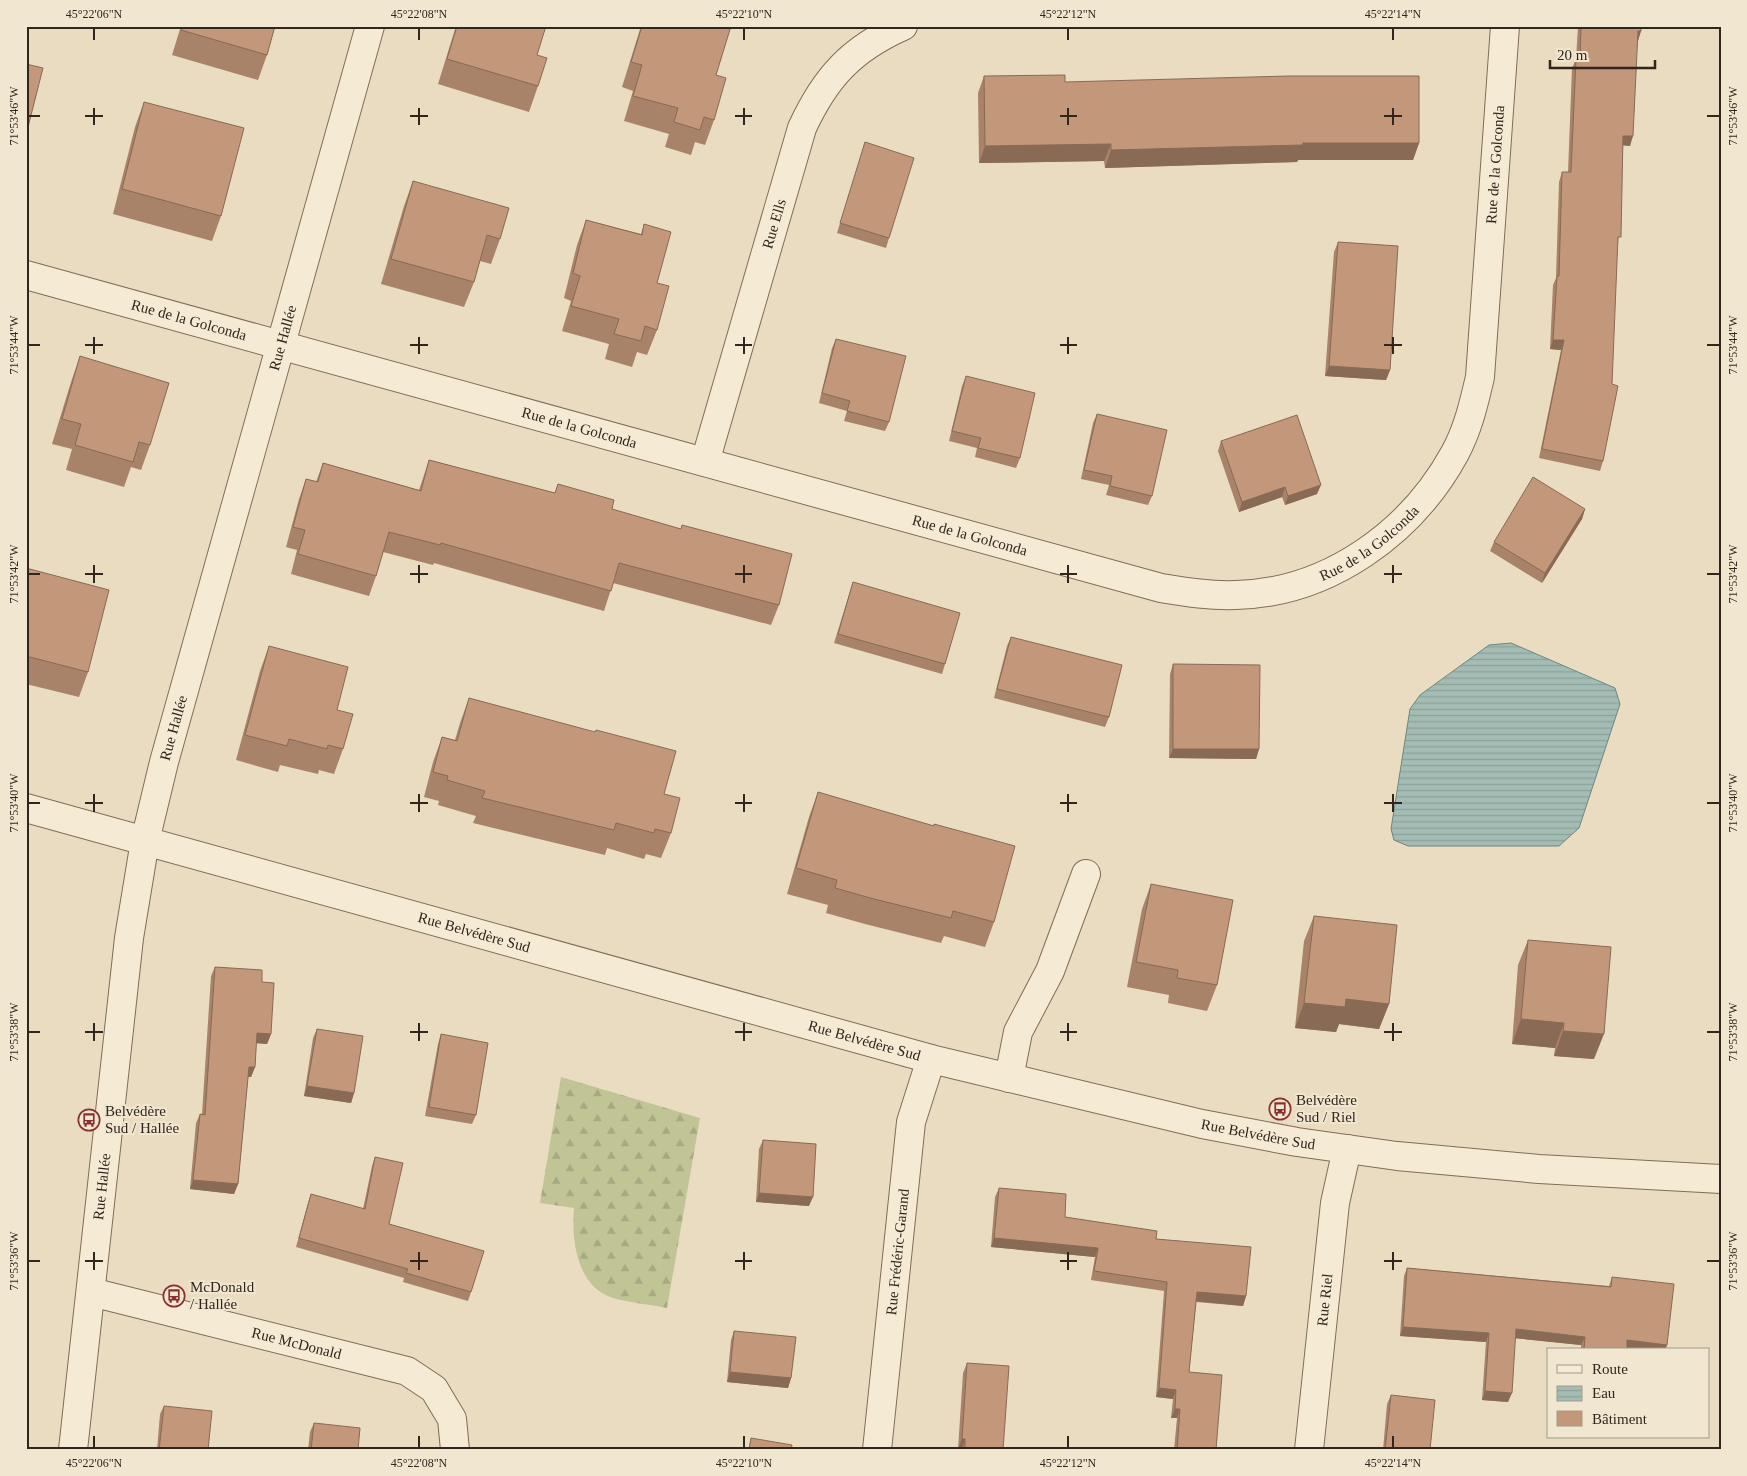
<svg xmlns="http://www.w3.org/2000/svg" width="1747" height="1476" font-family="'Times New Roman',serif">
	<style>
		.forest { fill: url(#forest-firs) }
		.water { fill: url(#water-rules); stroke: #6b8880 }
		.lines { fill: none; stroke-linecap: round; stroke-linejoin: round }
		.minor-casing { stroke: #806d5a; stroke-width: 30 }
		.minor { stroke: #f5ead3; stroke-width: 28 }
		.wall { fill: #a88269 }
		.shaded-wall { fill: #886a55 }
		.building { fill: #c3977a; stroke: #886a55 }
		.ticks { fill: none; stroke: #31261d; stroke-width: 2 }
		.labels { text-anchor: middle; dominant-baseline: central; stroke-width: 4; stroke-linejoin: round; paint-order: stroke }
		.street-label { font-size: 15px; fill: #31261d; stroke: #f1e6cf }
		.poi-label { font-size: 15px; fill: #31261d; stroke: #f1e6cf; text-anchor: start }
		.neatline { fill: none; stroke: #31261d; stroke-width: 2 }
		.ticks-label { font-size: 12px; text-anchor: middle; fill: #31261d }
	</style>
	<defs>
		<pattern id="forest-firs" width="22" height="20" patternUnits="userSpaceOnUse" patternTransform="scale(1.25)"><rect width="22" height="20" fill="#c1c596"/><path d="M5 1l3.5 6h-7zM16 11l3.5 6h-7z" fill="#a6a981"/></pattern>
		<pattern id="water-rules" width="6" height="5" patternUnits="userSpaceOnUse" patternTransform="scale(1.25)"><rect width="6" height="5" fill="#a3bcb4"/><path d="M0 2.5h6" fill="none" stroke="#8da19a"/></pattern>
	</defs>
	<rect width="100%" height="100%" fill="#e9dcc1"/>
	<path class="forest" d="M 561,1077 L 700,1118 L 667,1308 C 649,1304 630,1303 613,1298 C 577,1287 571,1240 574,1208 L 540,1203 Z"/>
	<polygon class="water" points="1511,643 1615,688 1620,704 1579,828 1559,846 1408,846 1394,840 1391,829 1410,709 1420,695 1489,645"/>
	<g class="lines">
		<g class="minor-casing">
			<g id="minor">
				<path id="s1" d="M 26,275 L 1161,588 C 1186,592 1210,596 1236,595 C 1329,593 1412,532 1455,453 C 1468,429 1474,403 1480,377 L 1505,26"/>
				<path id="s2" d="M 705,462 L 802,128 C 825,78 851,49 903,26"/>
				<path id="s3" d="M 26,808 L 931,1059 L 1202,1124 L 1297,1142 L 1397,1156 L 1539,1169 L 1721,1179"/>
				<polyline points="1009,1078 1018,1032 1050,971 1086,874"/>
				<path id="s4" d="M 91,1292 L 407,1371 L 434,1389 L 452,1419 L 455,1450"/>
				<path id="s5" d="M 73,1450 L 129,938 L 145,841 L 164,762 L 370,26"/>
				<path id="s6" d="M 877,1450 L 911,1122 L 931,1059"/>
				<path id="s7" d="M 1309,1450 L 1335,1203 L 1347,1149"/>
			</g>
		</g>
		<use href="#minor" class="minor"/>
	</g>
	<g class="wall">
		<polygon points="181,26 275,26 267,55 258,80 172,55"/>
		<polygon points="456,26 546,26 537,55 538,86 529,112 438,84"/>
		<polygon points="641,26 692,26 701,29 702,26 731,26 716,75 714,120 705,145 695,142 691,155 665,147 669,134 624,121 633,91 622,87"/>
		<polygon points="1578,26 1641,26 1641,31 1637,41 1630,146 1623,145 1618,244 1603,461 1600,471 1539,458 1561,350 1550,349 1553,285 1556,278 1559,182 1562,172 1568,172 1572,68 1576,59"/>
		<polygon points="984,76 1065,82 1419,143 1413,160 1298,160 1297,162 1105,168 1104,161 979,163 978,93"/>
		<polygon points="144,102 221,216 212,241 113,214 135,127"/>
		<polygon points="865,142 889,238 886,248 837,233"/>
		<polygon points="413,181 500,239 491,264 480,261 474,282 464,307 381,284 404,206"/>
		<polygon points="586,220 641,234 644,224 657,283 657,330 647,355 637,352 632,367 605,359 609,344 562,331 571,301 564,298 577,245"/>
		<polygon points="1338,242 1390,370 1386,380 1325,376 1334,252"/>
		<polygon points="836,339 889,422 885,431 844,421 847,411 819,403 832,348"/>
		<polygon points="80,356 150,445 141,470 131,467 124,487 66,470 72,449 52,444 71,382"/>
		<polygon points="966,376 1020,458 1016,468 975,457 977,448 949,441 962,386"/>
		<polygon points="1097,414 1152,496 1148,505 1106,495 1109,485 1081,479 1093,423"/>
		<polygon points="1221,441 1317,494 1285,505 1282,497 1239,512 1218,451"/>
		<polygon points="429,460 555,493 558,484 612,509 779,605 771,625 613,583 604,611 434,563 433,565 383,552 376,576 369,596 291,574 297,550 286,547 299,499 306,479 316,482 323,463 419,490"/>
		<polygon points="1585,509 1582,519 1542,583 1490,551 1494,542"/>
		<polygon points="26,568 88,672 79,697 26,684"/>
		<polygon points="853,582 945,664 942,674 834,643"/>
		<polygon points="1011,637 1109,717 1105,727 994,698 1007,646"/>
		<polygon points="269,646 337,710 343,749 334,774 319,770 318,774 280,765 278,772 236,760 260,671"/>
		<polygon points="1173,664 1259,749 1256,759 1169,758 1170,674"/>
		<polygon points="469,698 664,794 671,833 661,858 646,854 644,859 607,848 605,855 473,823 476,816 438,805 439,801 424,797 433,762 442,737 455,740 460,723"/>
		<polygon points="818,792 994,922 985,947 944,936 941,943 865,924 826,913 828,905 787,894 809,817"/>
		<polygon points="1151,884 1217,985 1207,1011 1168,1003 1169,995 1127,987 1142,909"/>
		<polygon points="1314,916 1389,1004 1379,1029 1339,1024 1336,1032 1295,1028 1304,941"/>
		<polygon points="1528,940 1594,1059 1554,1056 1555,1048 1512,1044 1518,965"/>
		<polygon points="215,967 262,982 271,1034 267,1044 256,1043 255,1067 251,1077 248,1077 238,1184 234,1194 190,1189 196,1123 200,1114 202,1114 211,976"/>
		<polygon points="317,1029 354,1093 351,1103 304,1096 313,1038"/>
		<polygon points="441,1034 476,1115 472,1124 425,1116 438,1044"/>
		<polygon points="763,1140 809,1206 756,1202 759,1149"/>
		<polygon points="375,1157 389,1224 471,1292 468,1301 403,1282 404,1278 296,1247 308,1203 311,1194 363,1209 372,1166"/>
		<polygon points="999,1188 1065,1217 1156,1239 1246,1296 1243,1306 1196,1302 1189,1372 1216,1450 1174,1450 1177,1418 1171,1418 1173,1399 1156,1397 1164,1291 1091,1280 1095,1257 991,1247 995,1197"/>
		<polygon points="1407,1268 1609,1286 1612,1277 1667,1345 1665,1350 1581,1350 1581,1345 1515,1338 1508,1402 1482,1400 1486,1342 1400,1336 1404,1276"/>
		<polygon points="734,1331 791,1378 788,1388 727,1382 731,1340"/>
		<polygon points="967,1363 1003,1450 962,1450 962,1449 958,1449 963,1373"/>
		<polygon points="1391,1395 1430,1450 1383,1450 1387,1404"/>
		<polygon points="164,1406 208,1450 157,1450 160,1414"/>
		<polygon points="314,1423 358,1450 308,1450 310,1432"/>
		<polygon points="751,1438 791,1450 748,1450"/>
	</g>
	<g class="shaded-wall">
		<polygon points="1638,31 1641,31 1638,41 1634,40"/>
		<polygon points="1623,136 1633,136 1630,146 1620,145"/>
		<polygon points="1303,143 1419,143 1413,160 1298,160 1297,162 1105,168 1111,150"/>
		<polygon points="1111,144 1104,161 979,163 985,146"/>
		<polygon points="1553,340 1564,340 1561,350 1550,349"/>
		<polygon points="1329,366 1390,370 1386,380 1325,376"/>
		<polygon points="1321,485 1317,494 1285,505 1288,496"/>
		<polygon points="1285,487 1282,497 1239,512 1242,502"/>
		<polygon points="1585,509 1582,519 1542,583 1545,573"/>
		<polygon points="1173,749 1259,749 1256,759 1169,758"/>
		<polygon points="1346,999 1389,1004 1379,1029 1339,1024 1336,1032 1295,1028 1304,1003"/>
		<polygon points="1521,1019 1564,1023 1555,1048 1512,1044"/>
		<polygon points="1563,1031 1604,1034 1594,1059 1554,1056"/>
		<polygon points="257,1033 271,1034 267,1044 253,1043"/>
		<polygon points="249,1067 255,1067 251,1077 246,1076"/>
		<polygon points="307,1086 354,1093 351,1103 304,1096"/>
		<polygon points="193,1180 238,1184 234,1194 190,1189"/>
		<polygon points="759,1193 813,1197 809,1206 756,1202"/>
		<polygon points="994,1238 1098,1248 1095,1257 991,1247"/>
		<polygon points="1197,1292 1246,1296 1243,1306 1194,1301"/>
		<polygon points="1403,1327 1489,1333 1486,1342 1400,1336"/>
		<polygon points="1516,1329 1585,1337 1581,1345 1513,1338"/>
		<polygon points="1627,1340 1667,1345 1665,1350 1630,1350 1624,1349"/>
		<polygon points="730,1372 791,1378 788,1388 727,1382"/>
		<polygon points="1159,1388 1176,1390 1173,1399 1156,1397"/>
		<polygon points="1485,1391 1512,1393 1508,1402 1482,1400"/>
		<polygon points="1175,1409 1180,1409 1177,1418 1171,1418"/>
		<polygon points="962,1439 965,1439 962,1449 958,1449"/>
	</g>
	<g class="building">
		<polygon points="182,26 275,26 267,55 181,30"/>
		<polygon points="457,26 546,26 537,55 547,58 538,86 447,59"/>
		<polygon points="642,26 692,26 702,29 702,26 731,26 716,75 726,78 714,120 704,117 700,130 674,122 678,108 633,96 642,65 631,62"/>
		<polygon points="1581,26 1641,26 1641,31 1638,31 1633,136 1623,136 1621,237 1618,237 1612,384 1618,386 1603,461 1542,449 1564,340 1553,340 1557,276 1559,276 1562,172 1571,172 1576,59 1580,59"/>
		<polygon points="26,64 43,68 26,135"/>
		<polygon points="1065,75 1065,82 1289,76 1419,76 1419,143 1303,143 1303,145 1111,150 1111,144 985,146 984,76"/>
		<polygon points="144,102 244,128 221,216 122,189"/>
		<polygon points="865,142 914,158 889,238 840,223"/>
		<polygon points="413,181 509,208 500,239 487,235 474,282 391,259"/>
		<polygon points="586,220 642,235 644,224 671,232 657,283 669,286 657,330 645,326 641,341 614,334 619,319 571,306 580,276 573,273"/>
		<polygon points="1338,242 1398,246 1390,370 1329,366"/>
		<polygon points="836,339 906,356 889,422 847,411 850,401 822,393"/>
		<polygon points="80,356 169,383 150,445 139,442 133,462 75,445 81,424 62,419"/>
		<polygon points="966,376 1035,393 1020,458 978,448 981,438 952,431"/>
		<polygon points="1097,414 1167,430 1152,496 1110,486 1112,476 1084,470"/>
		<polygon points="1297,415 1321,485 1288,496 1285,487 1242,502 1221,441"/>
		<polygon points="429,460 555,493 558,484 614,500 612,509 681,529 682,525 792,554 779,605 619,563 611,591 441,543 440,545 389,532 376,576 298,554 305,530 293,527 306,479 318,482 323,463 421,491"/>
		<polygon points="1533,477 1585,509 1545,573 1494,542"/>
		<polygon points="26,568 109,590 88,672 26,656"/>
		<polygon points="853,582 960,613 945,664 838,634"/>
		<polygon points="1011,637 1122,665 1109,717 997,689"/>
		<polygon points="269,646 348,667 337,710 353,714 343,749 328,745 327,749 289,739 287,746 245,735"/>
		<polygon points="1173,664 1260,665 1259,749 1173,749"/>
		<polygon points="469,698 595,732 596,730 676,751 664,794 680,798 671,833 655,829 654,833 616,823 614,830 482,798 485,791 447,780 448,776 433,772 442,737 457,741"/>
		<polygon points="818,792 934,826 934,824 1015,846 994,922 953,911 951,918 874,899 835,888 837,880 796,868"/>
		<polygon points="1151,884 1233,900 1217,985 1177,978 1178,970 1136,962"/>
		<polygon points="1314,916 1397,925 1389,1004 1346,999 1345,1007 1304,1003"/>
		<polygon points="26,927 28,927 26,967"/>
		<polygon points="1528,940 1611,947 1604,1034 1563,1031 1564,1023 1521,1019"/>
		<polygon points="215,967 262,970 262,982 274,983 271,1034 257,1033 255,1067 249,1067 238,1184 193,1180 200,1114 205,1115"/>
		<polygon points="317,1029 363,1036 354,1093 307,1086"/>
		<polygon points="441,1034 488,1043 476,1115 429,1107"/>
		<polygon points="763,1140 816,1144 813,1197 759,1193"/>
		<polygon points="375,1157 403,1163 389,1224 484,1251 471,1292 406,1273 408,1269 299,1238 311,1194 365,1209"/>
		<polygon points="999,1188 1066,1194 1065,1217 1157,1231 1156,1239 1251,1247 1246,1296 1197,1292 1189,1372 1222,1375 1216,1450 1177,1450 1180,1409 1175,1409 1176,1390 1159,1388 1167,1282 1094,1271 1098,1248 994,1238"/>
		<polygon points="1407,1268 1611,1287 1612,1277 1674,1284 1667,1345 1627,1340 1627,1350 1584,1350 1585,1337 1516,1329 1512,1393 1485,1391 1489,1333 1403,1327"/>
		<polygon points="734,1331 796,1337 791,1378 730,1372"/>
		<polygon points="967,1363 1009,1366 1003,1450 965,1450 965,1439 962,1439"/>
		<polygon points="1391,1395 1435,1400 1430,1450 1385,1450"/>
		<polygon points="164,1406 212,1411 208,1450 159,1450"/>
		<polygon points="314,1423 360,1428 358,1450 311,1450"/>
		<polygon points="751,1438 792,1445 791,1450 749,1450"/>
	</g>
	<path class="ticks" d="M 94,28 L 94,40M 419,28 L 419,40M 744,28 L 744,40M 1068,28 L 1068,40M 1393,28 L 1393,40M 94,108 L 94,125M 419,108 L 419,125M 744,108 L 744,125M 1068,108 L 1068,125M 1393,108 L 1393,125M 28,116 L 40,116M 85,116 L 103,116M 410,116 L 428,116M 735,116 L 752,116M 1060,116 L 1077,116M 1384,116 L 1402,116M 1707,116 L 1720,116M 94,337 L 94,354M 419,337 L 419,354M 744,337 L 744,354M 1068,337 L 1068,354M 1393,337 L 1393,354M 28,345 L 40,345M 85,345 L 103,345M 410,345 L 428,345M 735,345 L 752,345M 1060,345 L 1077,345M 1384,345 L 1402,345M 1707,345 L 1720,345M 94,565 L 94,583M 419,565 L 419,583M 744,565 L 744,583M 1068,565 L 1068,583M 1393,565 L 1393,583M 28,574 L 40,574M 85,574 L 103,574M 410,574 L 428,574M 735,574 L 752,574M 1060,574 L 1077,574M 1384,574 L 1402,574M 1707,574 L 1720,574M 94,794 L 94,812M 419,794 L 419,812M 744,794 L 744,812M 1068,794 L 1068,812M 1393,794 L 1393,812M 28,803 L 40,803M 85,803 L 103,803M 410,803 L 428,803M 735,803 L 752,803M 1060,803 L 1077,803M 1384,803 L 1402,803M 1707,803 L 1720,803M 94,1023 L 94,1041M 419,1023 L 419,1041M 744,1023 L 744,1041M 1068,1023 L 1068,1041M 1393,1023 L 1393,1041M 28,1032 L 40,1032M 85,1032 L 103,1032M 410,1032 L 428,1032M 735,1032 L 752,1032M 1060,1032 L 1077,1032M 1384,1032 L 1402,1032M 1707,1032 L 1720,1032M 94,1252 L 94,1270M 419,1252 L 419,1270M 744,1252 L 744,1270M 1068,1252 L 1068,1270M 1393,1252 L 1393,1270M 28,1261 L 40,1261M 85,1261 L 103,1261M 410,1261 L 428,1261M 735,1261 L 752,1261M 1060,1261 L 1077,1261M 1384,1261 L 1402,1261M 1707,1261 L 1720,1261M 94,1436 L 94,1448M 419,1436 L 419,1448M 744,1436 L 744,1448M 1068,1436 L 1068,1448M 1393,1436 L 1393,1448"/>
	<defs>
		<g id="bus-ring" transform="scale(1.125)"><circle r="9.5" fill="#f1e6cf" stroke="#893033" stroke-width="1.5"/><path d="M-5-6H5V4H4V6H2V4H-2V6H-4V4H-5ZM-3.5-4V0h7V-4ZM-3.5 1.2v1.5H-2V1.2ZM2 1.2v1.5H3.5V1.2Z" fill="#893033"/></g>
	</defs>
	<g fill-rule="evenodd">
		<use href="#bus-ring" x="1280" y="1109"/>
		<use href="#bus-ring" x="89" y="1120"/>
		<use href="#bus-ring" x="174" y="1296"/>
	</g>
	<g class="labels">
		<g class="street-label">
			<text stroke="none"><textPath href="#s1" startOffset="1819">Rue de la Golconda</textPath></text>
			<text stroke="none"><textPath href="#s2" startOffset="248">Rue Ells</textPath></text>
			<text stroke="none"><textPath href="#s1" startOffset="169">Rue de la Golconda</textPath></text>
			<text stroke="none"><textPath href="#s5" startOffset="1135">Rue Hallée</textPath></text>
			<text stroke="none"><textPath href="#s1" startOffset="574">Rue de la Golconda</textPath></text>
			<text stroke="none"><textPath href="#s1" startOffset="979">Rue de la Golconda</textPath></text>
			<text stroke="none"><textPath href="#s1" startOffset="1399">Rue de la Golconda</textPath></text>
			<text stroke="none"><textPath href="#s5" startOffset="730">Rue Hallée</textPath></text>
			<text stroke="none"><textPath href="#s3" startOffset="465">Rue Belvédère Sud</textPath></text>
			<text stroke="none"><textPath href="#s3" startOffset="870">Rue Belvédère Sud</textPath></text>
			<text stroke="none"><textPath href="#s3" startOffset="1275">Rue Belvédère Sud</textPath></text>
			<text stroke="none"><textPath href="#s5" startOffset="265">Rue Hallée</textPath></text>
			<text stroke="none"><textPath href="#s6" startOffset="199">Rue Frédéric-Garand</textPath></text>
			<text stroke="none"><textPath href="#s7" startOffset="151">Rue Riel</textPath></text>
			<text stroke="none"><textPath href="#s4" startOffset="212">Rue McDonald</textPath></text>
		</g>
		<g class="poi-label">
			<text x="1296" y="1100">Belvédère<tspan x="1296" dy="17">Sud / Riel</tspan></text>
			<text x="105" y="1111">Belvédère<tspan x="105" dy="17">Sud / Hallée</tspan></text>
			<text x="190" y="1287">McDonald<tspan x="190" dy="17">/ Hallée</tspan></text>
		</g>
	</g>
	<rect width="1747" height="1476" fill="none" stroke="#f1e6cf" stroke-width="55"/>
	<rect x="1547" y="1348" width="162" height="90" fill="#f1e6cf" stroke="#a49988"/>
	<rect x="1557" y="1365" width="25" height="8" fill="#f5ead3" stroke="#a49988"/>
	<text x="1592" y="1374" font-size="15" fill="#31261d">Route</text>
	<rect x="1557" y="1386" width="25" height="15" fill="url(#water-rules)" stroke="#a49988"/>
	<text x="1592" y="1398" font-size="15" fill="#31261d">Eau</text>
	<rect x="1557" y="1411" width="25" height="15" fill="#c3977a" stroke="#a49988"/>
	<text x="1592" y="1424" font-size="15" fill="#31261d">Bâtiment</text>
	<path d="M1550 60v8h105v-8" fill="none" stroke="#31261d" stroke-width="2.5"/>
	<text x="1557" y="60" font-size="15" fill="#31261d" stroke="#f1e6cf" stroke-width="4" paint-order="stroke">20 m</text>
	<rect x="28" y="28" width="1692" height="1420" class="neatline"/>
	<g class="ticks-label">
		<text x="94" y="18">45°22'06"N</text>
		<text x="419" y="18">45°22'08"N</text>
		<text x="744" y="18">45°22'10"N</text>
		<text x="1068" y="18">45°22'12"N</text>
		<text x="1393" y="18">45°22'14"N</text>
		<text transform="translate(1733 116) rotate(-90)" y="4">71°53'46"W</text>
		<text transform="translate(14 116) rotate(-90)" y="4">71°53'46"W</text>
		<text transform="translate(1733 345) rotate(-90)" y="4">71°53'44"W</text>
		<text transform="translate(14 345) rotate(-90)" y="4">71°53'44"W</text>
		<text transform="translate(1733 574) rotate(-90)" y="4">71°53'42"W</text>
		<text transform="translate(14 574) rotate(-90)" y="4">71°53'42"W</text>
		<text transform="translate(1733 803) rotate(-90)" y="4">71°53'40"W</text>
		<text transform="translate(14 803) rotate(-90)" y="4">71°53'40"W</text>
		<text transform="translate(14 1032) rotate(-90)" y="4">71°53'38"W</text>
		<text transform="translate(1733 1032) rotate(-90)" y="4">71°53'38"W</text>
		<text transform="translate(14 1261) rotate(-90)" y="4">71°53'36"W</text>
		<text transform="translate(1733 1261) rotate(-90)" y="4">71°53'36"W</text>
		<text x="94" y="1467">45°22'06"N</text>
		<text x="419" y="1467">45°22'08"N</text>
		<text x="744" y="1467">45°22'10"N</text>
		<text x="1068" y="1467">45°22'12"N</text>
		<text x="1393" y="1467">45°22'14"N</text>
	</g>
</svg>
